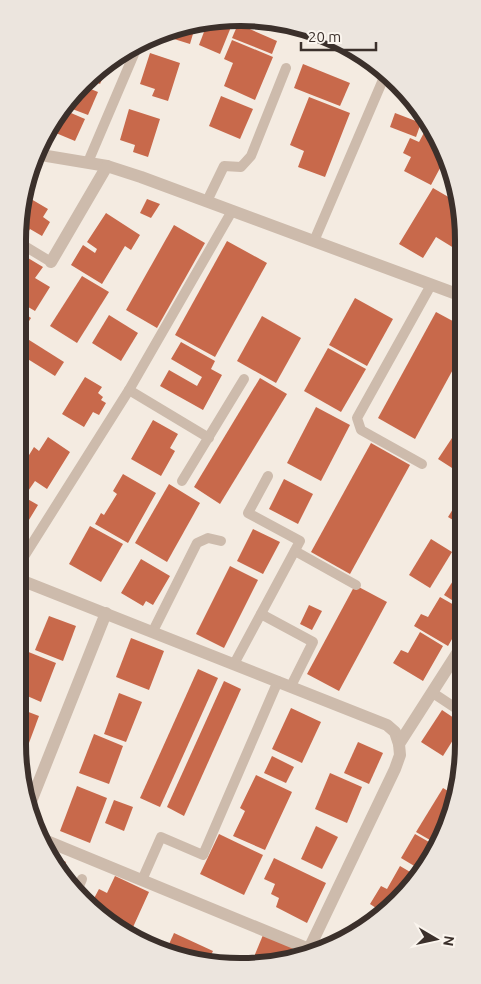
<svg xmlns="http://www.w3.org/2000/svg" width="481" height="984" font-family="Ubuntu,sans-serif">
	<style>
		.building { fill: #c8694b }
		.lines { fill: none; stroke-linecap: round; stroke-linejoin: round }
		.service { stroke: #cdbbac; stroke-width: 10 }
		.minor { stroke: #cdbbac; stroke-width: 12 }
		.rim { fill: none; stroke: #3b302b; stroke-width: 6 }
	</style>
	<rect width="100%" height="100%" fill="#f4ebe1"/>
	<g class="building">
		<polygon points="228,20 233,22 220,54 199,45 207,24"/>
		<polygon points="238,24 277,41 272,54 232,38"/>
		<polygon points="195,27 190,44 174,39 177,32 174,31"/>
		<polygon points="232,40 273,57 255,100 224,86 233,63 224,59"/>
		<polygon points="341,43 364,57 363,58 339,47"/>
		<polygon points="150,53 180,63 168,101 152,96 155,89 140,84"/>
		<polygon points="303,64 350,83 340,106 294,88"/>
		<polygon points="108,66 100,84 89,79 95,74"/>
		<polygon points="81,85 98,92 88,115 67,107"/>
		<polygon points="221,96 253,109 240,139 209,126"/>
		<polygon points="309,97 350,113 325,177 298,167 304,151 290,145"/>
		<polygon points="129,109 160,119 148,157 133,152 135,145 120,140"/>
		<polygon points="64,110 85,119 75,141 51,131"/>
		<polygon points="395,113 421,123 416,137 390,127"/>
		<polygon points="427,127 431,129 447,155 431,185 404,171 411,157 403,153 410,138 419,142"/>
		<polygon points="433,188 457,202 458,199 462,211 462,253 436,237 423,258 399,244"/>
		<polygon points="31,199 48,209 43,217 50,222 42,236 30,229 26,236 19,232 23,212"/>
		<polygon points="147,199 160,204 151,218 140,213"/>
		<polygon points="106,213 140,235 131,250 125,246 102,284 71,265 83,245 95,253 97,249 87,242"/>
		<polygon points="174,225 205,243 157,328 126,310"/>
		<polygon points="227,241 267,263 215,357 175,335"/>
		<polygon points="18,252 43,267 35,278 50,287 35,311 18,301"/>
		<polygon points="82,276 109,292 77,343 50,326"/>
		<polygon points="355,298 393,319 367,366 329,345"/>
		<polygon points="18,309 31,318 22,332 18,329"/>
		<polygon points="436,312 462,326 462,353 415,439 378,418"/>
		<polygon points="109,315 138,333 121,361 92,343"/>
		<polygon points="262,316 301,338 276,383 237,361"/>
		<polygon points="18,333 64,362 55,376 18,353"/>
		<polygon points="181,342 215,361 211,369 222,375 203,410 160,386 169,370 197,386 202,377 171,359"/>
		<polygon points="328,348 366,369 341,412 304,391"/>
		<polygon points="85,377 102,387 98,393 103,397 101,400 106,403 99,415 93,412 84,427 62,414"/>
		<polygon points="260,378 287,394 220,504 194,487"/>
		<polygon points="316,407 350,425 321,481 287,463"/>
		<polygon points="153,420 178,434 170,448 175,451 161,476 131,459"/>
		<polygon points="456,432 462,436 463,475 438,459"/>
		<polygon points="48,437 70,452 47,489 35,481 24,497 38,505 18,538 18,473 34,447 39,451"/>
		<polygon points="371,443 410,465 350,574 311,552"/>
		<polygon points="123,474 156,493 128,543 95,524 101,513 104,515 117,494 113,491"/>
		<polygon points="284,479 313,494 298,524 269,509"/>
		<polygon points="169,484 200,503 167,562 135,543"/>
		<polygon points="463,493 463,526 448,517"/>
		<polygon points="90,526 123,544 101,582 69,564"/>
		<polygon points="253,529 280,542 263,574 237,561"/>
		<polygon points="431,539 452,552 430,588 409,575"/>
		<polygon points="141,559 170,576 153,605 146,601 143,606 121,593"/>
		<polygon points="463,565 463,607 444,595"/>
		<polygon points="230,566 258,580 224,648 196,634"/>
		<polygon points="355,585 387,602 339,691 307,674"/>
		<polygon points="440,597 463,610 463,620 448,646 414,626 421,614 428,617"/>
		<polygon points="309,605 322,611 312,630 300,624"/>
		<polygon points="49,616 76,626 63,661 35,650"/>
		<polygon points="420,632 443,646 423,681 393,663 401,650 408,653"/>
		<polygon points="131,638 164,651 149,690 116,677"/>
		<polygon points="26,651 56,663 41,702 18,692 18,674"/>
		<polygon points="198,669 218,678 160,807 140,798"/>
		<polygon points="224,681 241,689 184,816 167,807"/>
		<polygon points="119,693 142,702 126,742 104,734"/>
		<polygon points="18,708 39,716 26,751 18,748"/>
		<polygon points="291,708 321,722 302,763 272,749"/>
		<polygon points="442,710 463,724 443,756 421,742"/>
		<polygon points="94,734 123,746 109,784 79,773"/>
		<polygon points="358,742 383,753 369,784 344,773"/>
		<polygon points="272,756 294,767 286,783 264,773"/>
		<polygon points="330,773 362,787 347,823 315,809"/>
		<polygon points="256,775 292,792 265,850 233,836 245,811 240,808"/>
		<polygon points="77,786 107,798 90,843 60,831"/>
		<polygon points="443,788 453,794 446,829 437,844 416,832"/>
		<polygon points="114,800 133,807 124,831 105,823"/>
		<polygon points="316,826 338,837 322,869 301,859"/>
		<polygon points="219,834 263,855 244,895 200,874"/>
		<polygon points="415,834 436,846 421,870 401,858"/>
		<polygon points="50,854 66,862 61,873"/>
		<polygon points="274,858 326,883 307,923 276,907 279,898 271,894 275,884 264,879"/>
		<polygon points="400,866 417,876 408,891 367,922 376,908 370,904 381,886 387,889"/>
		<polygon points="115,876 149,892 129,936 91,904 99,889 107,893"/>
		<polygon points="174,933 213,951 207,963 197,962 166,951"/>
		<polygon points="263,935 296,948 292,958 269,965 251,964"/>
	</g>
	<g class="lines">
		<g class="service">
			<polyline points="88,162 137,47"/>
			<polyline points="207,201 224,166 241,167 251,156 286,68"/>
			<polyline points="314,241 382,82 390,77"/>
			<polyline points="18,242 51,262"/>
			<polyline points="129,390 209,438"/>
			<polyline points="422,464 361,430 357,418 431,285"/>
			<polyline points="182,481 244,379"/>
			<polyline points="295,551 356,585"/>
			<polyline points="18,566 129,390 232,211"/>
			<polyline points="261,614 313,642 291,686"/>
			<polyline points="153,631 197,543 208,538 221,541"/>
			<polyline points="234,664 300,541 248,513 268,476"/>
			<polyline points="433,693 463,713"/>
			<polyline points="142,880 161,837 203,855 278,681"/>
			<polyline points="77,891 82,879"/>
		</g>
		<g class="minor">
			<polyline points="35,154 107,166 141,177 462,296"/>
			<polyline points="51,262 107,166"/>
			<polyline points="18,579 387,725 395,732 399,744"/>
			<polyline points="28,809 106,613"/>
			<polyline points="42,839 314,951"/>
			<polyline points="307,953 395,769 400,755 399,744 463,644"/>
		</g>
	</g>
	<path d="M0 0H481V984H0ZM240 26H241A214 214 0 0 1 455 240V744A214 214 0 0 1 241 958H240A214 214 0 0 1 26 744V240A214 214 0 0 1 240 26Z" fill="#ece5de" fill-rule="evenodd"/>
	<path class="rim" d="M240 26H241A214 214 0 0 1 455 240V744A214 214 0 0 1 241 958H240A214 214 0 0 1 26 744V240A214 214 0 0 1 240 26Z"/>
	<g transform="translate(436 939) rotate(99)" stroke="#fbf5ee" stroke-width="4" paint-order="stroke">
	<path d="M0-4L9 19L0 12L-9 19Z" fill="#3b302b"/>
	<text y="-8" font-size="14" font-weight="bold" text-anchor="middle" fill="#3b302b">N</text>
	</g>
	<path d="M301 42v8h75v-8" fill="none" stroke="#3b302b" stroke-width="2.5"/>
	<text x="308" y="42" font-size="15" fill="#3b302b" stroke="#fbf5ee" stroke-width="4" paint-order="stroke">20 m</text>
</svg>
